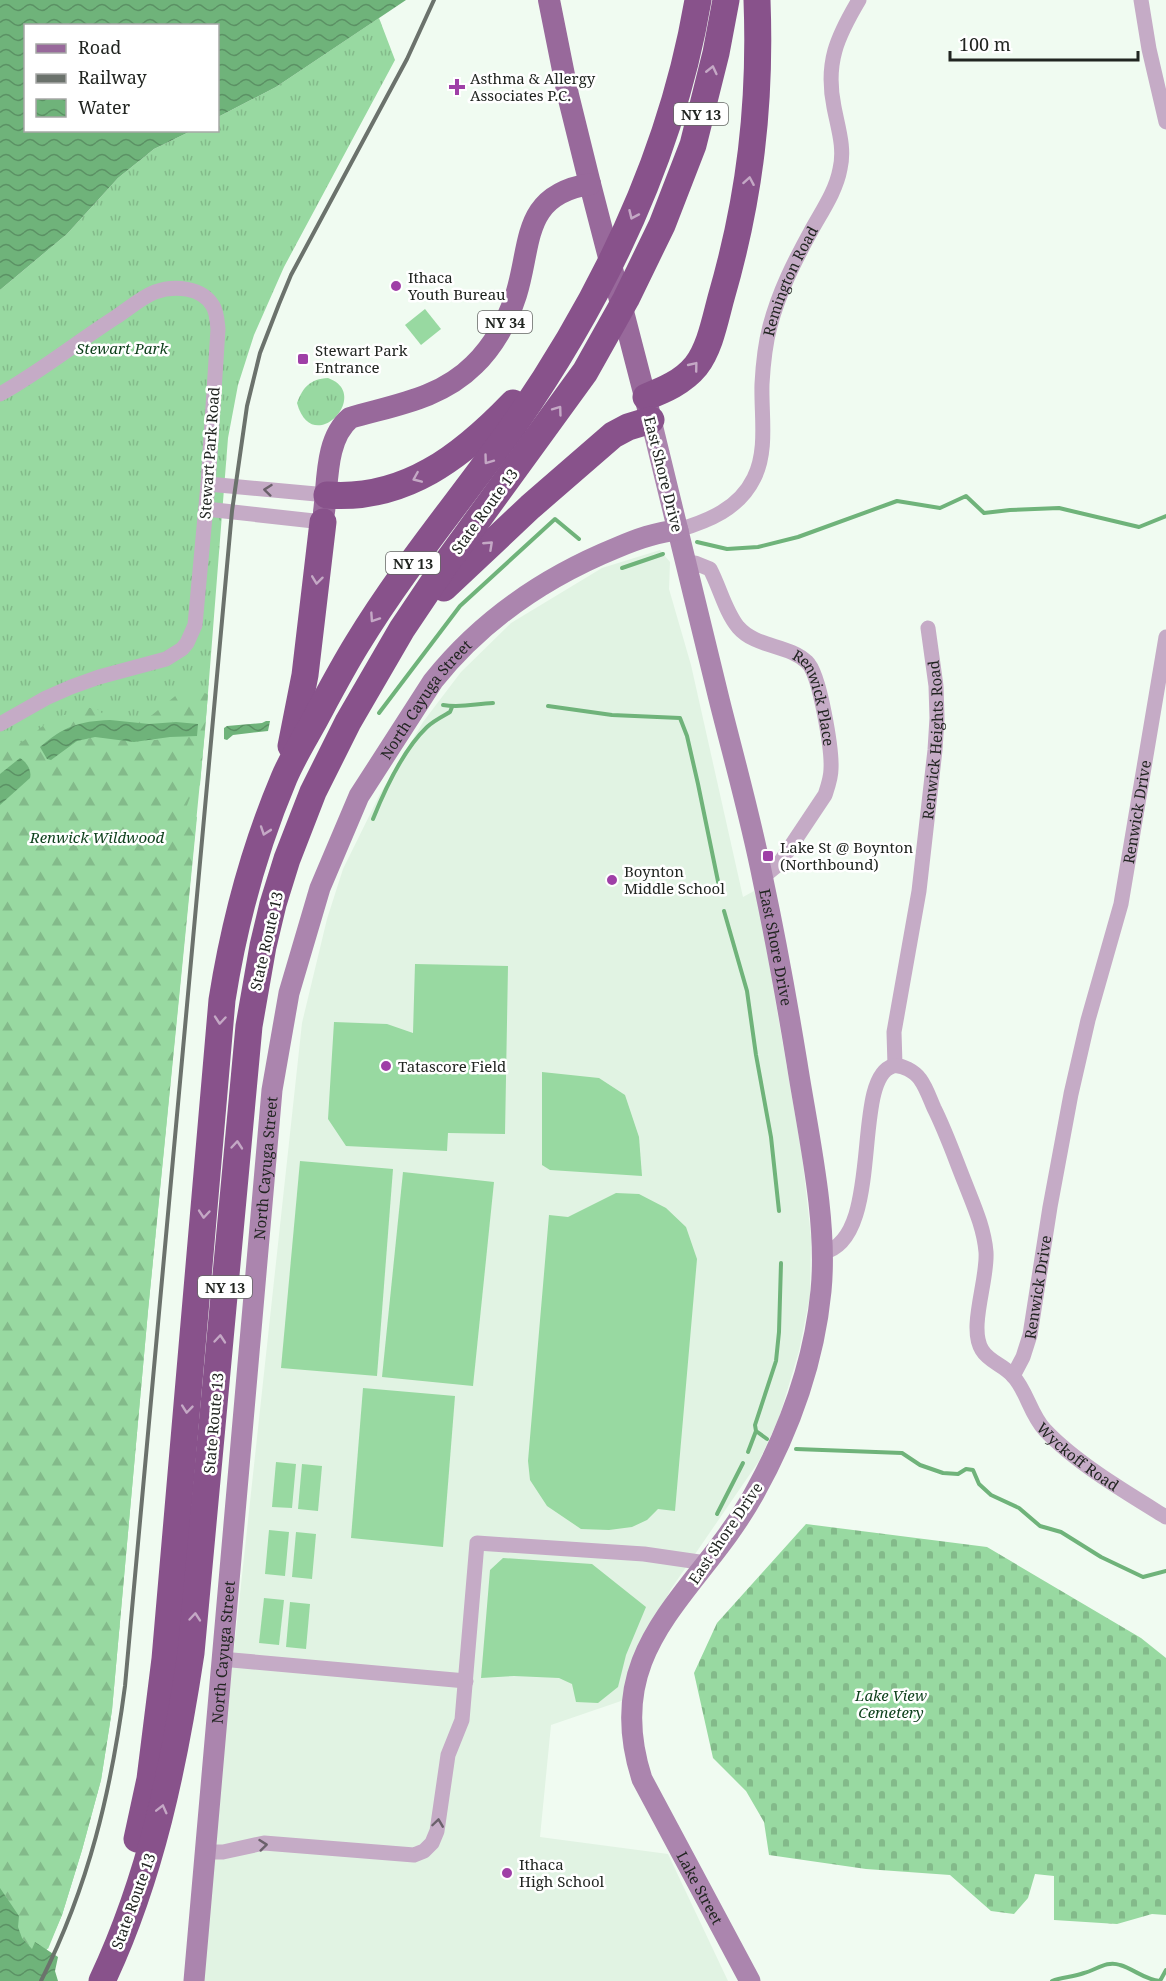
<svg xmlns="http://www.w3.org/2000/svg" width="1166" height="1981" font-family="'Noto Serif',serif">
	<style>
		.built { fill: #e1f3e3 }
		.grass { fill: url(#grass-tufts) }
		.forest { fill: url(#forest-firs) }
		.cemetery { fill: url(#cemetery-stones) }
		.garden { fill: #98d9a1 }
		.water { fill: url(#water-waves) }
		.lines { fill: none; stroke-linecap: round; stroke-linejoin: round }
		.stream { stroke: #6fb37a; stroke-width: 4 }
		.street { stroke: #c5abc6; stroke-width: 15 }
		.secondary { stroke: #ab85ae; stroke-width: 21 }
		.primary { stroke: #98699b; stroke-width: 22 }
		.highway { stroke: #88528b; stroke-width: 27 }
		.rail { stroke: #6b726c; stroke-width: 4 }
		.oneway { stroke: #c4a8c5 }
		.oneway2 { stroke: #6b616b }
		.poi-dot { fill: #9f3fa7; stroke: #fff; stroke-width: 2 }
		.labels { text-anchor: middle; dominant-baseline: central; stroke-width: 5; stroke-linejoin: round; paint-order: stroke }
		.shield { fill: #fff; stroke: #646664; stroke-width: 1.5 }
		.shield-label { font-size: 14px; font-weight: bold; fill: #212521 }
		.poi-label { font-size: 15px; fill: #212521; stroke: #fff; text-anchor: start }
		.street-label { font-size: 15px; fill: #212521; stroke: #fff }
		.park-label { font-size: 15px; font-style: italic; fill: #0c3f1a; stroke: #fff }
	</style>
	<defs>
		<pattern id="grass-tufts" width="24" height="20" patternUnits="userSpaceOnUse" patternTransform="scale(1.5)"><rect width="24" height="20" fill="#98d9a1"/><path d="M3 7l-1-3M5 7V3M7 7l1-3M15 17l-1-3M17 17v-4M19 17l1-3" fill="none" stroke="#83ba8a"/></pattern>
		<pattern id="forest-firs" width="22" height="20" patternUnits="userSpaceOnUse" patternTransform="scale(1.5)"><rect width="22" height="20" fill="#98d9a1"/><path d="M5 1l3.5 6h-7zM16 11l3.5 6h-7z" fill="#83ba8a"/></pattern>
		<pattern id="cemetery-stones" width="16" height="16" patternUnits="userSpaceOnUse" patternTransform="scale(1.5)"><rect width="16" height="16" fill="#98d9a1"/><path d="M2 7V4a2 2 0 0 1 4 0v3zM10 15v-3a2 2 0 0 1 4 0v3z" fill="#83ba8a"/></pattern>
		<pattern id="water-waves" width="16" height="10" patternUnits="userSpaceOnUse" patternTransform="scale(1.5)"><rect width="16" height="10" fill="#6fb37a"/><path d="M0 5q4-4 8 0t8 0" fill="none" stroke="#5b9164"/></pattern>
	</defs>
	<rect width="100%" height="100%" fill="#f0fbf1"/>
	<polygon class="built" points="660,550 670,562 669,589 691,665 743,897 754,891 759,905 802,1155 811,1237 810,1296 799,1351 779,1418 759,1461 671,1589 635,1658 624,1700 551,1725 540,1837 668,1854 728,1981 203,1981 217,1806 302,1023 327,919 343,869 380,794 423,722 461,672 511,623 602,568"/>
	<g class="grass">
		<polygon points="379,18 395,60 284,267 254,335 238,385 228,438 205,731 148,1311 112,1710 101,1780 82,1850 62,1915 33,1981 0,1957 0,290 67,234 118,178 154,149 191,131 218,130 218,117 276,87"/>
		<path d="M 328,378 C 373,394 312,459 297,403 C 303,387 310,379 328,378 Z"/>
	</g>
	<path class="forest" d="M 185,688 L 208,694 L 200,785 L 192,792 L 186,808 L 191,814 L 197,817 L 148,1311 L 112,1710 L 101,1780 L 82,1850 L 62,1915 L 48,1949 L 36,1943 L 32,1949 L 22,1938 L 18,1927 L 19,1915 L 0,1888 L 0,805 L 6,800 L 3,772 L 0,774 L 0,752 C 10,747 22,743 31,736 C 47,723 55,712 78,715 L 84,707 L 97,709 L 110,720 L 91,721 L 51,760 L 77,741 L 95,737 L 134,742 L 197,736 L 198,724 L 176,722 L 136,723 L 152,715 Z"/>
	<polygon class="cemetery" points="806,1524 987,1547 1141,1638 1166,1658 1166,1915 1152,1914 1117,1924 1054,1920 1054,1876 1035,1874 1028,1898 1014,1914 991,1911 950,1875 866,1869 769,1855 764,1822 746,1791 713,1758 694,1673 717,1623"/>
	<g class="garden">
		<polygon points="425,309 441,329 421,345 405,325"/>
		<polygon points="415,964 508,966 505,1134 448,1133 447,1151 346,1146 328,1119 334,1022 387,1024 413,1033"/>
		<polygon points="542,1072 599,1078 625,1095 639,1137 642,1176 550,1170 542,1165"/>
		<polygon points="300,1161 393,1169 377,1376 281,1368"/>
		<polygon points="403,1172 494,1182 473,1386 382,1377"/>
		<polygon points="616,1193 639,1194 666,1208 686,1227 697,1259 675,1511 658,1509 647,1520 632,1527 609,1530 581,1529 547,1506 530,1480 528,1461 549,1215 568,1217"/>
		<polygon points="363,1388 455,1396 443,1547 351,1538"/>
		<polygon points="276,1462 296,1464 292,1508 272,1507"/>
		<polygon points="302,1464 322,1466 318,1511 298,1509"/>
		<polygon points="269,1530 289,1532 285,1576 265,1574"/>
		<polygon points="296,1532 316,1534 312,1579 292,1577"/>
		<polygon points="503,1558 592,1564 646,1607 626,1655 618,1687 598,1703 576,1702 572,1684 559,1678 514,1676 481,1678 490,1570"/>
		<polygon points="264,1598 284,1600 279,1645 259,1643"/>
		<polygon points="290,1602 310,1604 306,1649 286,1647"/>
	</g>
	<g class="water">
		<polygon points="0,0 406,0 276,87 218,117 218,26 26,26 26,130 191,131 154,149 118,178 67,234 0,290"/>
		<path d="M 110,720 L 149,724 L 176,722 L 198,724 L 197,736 L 170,737 L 134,742 L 95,737 L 77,741 L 51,760 L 47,759 L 40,747 C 63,727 79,721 110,720 Z"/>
		<polygon points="266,721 270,721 268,731 233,735 227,740 224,739 224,728 227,726 262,723"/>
		<path d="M 20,758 C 27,762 32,771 30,778 L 0,805 L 0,774 Z"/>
		<polygon points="0,1888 19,1916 18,1927 22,1938 32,1949 35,1942 58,1957 55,1971 58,1981 0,1981"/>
	</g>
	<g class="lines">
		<g class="stream">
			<polyline points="697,542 727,549 758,547 798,537 897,501 940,508 966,496 984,513 1010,510 1059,508 1139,527 1166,516"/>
			<polyline points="622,568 663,554"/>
			<path d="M 443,705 C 461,708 474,704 493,703"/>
			<polyline points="548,706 612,715 680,718 687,736 698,784 720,891"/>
			<polyline points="379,713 460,606 555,519 579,539"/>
			<path d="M 373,819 C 385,789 404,749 427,727 C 433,721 443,716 450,712 L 452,707"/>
			<polyline points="724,911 747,991 756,1055 771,1137 779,1211"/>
			<polyline points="767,1439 756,1431 755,1425 776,1361 779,1332 781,1263"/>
			<polyline points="796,1449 902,1453 920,1465 943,1473 958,1474 966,1469 973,1470 979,1484 991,1495 1019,1508 1040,1526 1061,1532 1101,1557 1143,1577 1166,1571"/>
			<polyline points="748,1452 756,1431"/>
			<polyline points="717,1514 743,1463"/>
			<path d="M 1052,1981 C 1062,1977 1073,1977 1084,1973 C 1096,1970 1107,1960 1120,1965 C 1134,1969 1145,1980 1160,1981 L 1166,1970"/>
		</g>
		<g class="street">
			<polyline points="1141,0 1149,49 1166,122"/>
			<path d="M 0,394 C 40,372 77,342 116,317 C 128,309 142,297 155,292 C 174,285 202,287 213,306 C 217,313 217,321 218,329 L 208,484 L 195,625 L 187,643 L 182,649 L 166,659 L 99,677 L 71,687 L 46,698 L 0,724"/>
			<polyline points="208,484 327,495"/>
			<polyline points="206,509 323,522"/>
			<path id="s1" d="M 678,530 C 708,521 739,509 754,478 C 768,450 761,415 762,384 C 763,365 765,345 770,326 C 779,292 794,262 811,231 C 822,211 836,191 840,169 C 845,148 838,128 834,107 C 825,63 837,37 859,0"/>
			<path id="s2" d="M 686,564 L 695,563 L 710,569 C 720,588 725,611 738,627 C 756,648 788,644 807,662 C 820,674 832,750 831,769 C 831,778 828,786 825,795 L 779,864 L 763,877"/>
			<path id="s3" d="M 895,1065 L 894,1032 L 919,891 L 935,750 L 937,718 L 936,686 L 928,628"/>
			<path id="s4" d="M 822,1253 C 886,1240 850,1078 893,1066 C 902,1064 915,1072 920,1079 C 926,1087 930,1099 934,1108 C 946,1132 955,1158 965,1183 C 974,1206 984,1228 986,1252 C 988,1280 968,1328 982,1350 C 989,1362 1004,1365 1013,1376 C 1027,1391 1030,1414 1045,1430 C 1076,1463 1127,1493 1166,1517"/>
			<path id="s5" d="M 1013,1376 L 1023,1357 L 1030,1335 L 1050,1207 L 1071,1094 L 1088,1020 L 1121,904 L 1166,637"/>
			<polyline points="221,1659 466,1681"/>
			<polyline points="205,1852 223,1852 264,1843 414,1855 424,1851 432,1843 437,1831 448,1755 462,1720 477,1543 644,1554 706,1563"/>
		</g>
		<g class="secondary">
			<path id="s6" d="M 651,420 C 674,513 696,606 719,699 C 734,759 751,819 763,880 C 776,941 787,1002 797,1063 C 808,1134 828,1220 821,1291 C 814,1363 789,1431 754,1494 C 698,1595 599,1646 642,1779 L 750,1981"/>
			<path id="s7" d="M 194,1981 L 272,1090 L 289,993 L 320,888 L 359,796 L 433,681 C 481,621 545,577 616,548 C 637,539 656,532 678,530"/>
		</g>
		<g class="primary">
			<polyline points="549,0 568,95 590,184 649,412"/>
			<path d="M 324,512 C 328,482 325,439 350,418 C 394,405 440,399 474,365 C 493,347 508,320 516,295 C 532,244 521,195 590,184"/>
		</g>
		<g class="highway">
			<path d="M 646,397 C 664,390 683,382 696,366 C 710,348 715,320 721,298 C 750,198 761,104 757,0"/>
			<path d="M 327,495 C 405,501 462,456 513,403"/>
			<polyline points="444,588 530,507 613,435 628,427 651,420"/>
			<polyline points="291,746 305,675 323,522"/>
			<path d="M 137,1839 L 150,1779 L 165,1659 L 222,1000 C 234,924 254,849 284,778 C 292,759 303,741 313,723 C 327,697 341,670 357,644 C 403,568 462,498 514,425 C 603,297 672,154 698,0"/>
			<path d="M 102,1981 C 151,1877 174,1766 191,1653 L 249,1026 L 263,946 L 273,904 L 287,859 L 313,792 L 348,722 L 402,629 L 447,562 L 585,372 L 626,299 L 662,225 L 693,145 L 716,53 L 726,0"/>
		</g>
		<path class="rail" d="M 41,1981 C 89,1885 111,1792 125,1686 L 232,511 L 247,406 L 260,353 L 279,304 L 291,275 L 407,59 L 434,0"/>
	</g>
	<defs><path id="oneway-chevron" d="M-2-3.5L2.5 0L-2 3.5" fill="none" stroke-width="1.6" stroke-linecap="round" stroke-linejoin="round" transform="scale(1.5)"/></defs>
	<g class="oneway">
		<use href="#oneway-chevron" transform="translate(712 70) rotate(-77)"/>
		<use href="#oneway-chevron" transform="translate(749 181) rotate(-80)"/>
		<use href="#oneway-chevron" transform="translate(633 215) rotate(114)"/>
		<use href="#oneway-chevron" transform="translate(694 366) rotate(-51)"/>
		<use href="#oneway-chevron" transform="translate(558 410) rotate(-54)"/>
		<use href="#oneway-chevron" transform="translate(488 460) rotate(126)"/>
		<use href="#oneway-chevron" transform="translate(417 478) rotate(157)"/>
		<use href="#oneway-chevron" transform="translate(489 545) rotate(-43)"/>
		<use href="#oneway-chevron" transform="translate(317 580) rotate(97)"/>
		<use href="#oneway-chevron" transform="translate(374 618) rotate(124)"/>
		<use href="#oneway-chevron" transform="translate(265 831) rotate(109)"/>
		<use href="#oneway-chevron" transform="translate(220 1020) rotate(95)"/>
		<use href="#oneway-chevron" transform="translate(237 1145) rotate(-85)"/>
		<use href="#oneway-chevron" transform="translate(204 1214) rotate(95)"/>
		<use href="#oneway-chevron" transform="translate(220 1339) rotate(-85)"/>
		<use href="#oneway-chevron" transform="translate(187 1409) rotate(96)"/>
		<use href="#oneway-chevron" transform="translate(195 1617) rotate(-85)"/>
		<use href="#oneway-chevron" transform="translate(162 1809) rotate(-76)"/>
	</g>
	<g class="oneway2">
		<use href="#oneway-chevron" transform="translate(268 490) rotate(-174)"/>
		<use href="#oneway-chevron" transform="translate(438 1823) rotate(-82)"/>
		<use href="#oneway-chevron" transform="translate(263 1845) rotate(-6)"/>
	</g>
	<g class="poi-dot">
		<path d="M454 78h6v6h6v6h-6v6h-6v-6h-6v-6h6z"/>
		<circle cx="396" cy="286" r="6"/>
		<rect x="297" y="353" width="12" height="12" rx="3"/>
		<rect x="762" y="850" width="12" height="12" rx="3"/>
		<circle cx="612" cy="880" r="6"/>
		<circle cx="386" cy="1066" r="6"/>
		<circle cx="507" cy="1873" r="6"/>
	</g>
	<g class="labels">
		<g class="shield">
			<rect x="674" y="103" width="54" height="22" rx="4.5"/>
			<rect x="478" y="311" width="54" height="22" rx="4.5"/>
			<rect x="386" y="552" width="54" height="22" rx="4.5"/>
			<rect x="198" y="1276" width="54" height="22" rx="4.5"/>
		</g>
		<g class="shield-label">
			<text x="701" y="114">NY 13</text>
			<text x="505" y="322">NY 34</text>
			<text x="413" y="563">NY 13</text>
			<text x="225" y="1287">NY 13</text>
		</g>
		<g class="poi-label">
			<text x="470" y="78">Asthma &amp; Allergy<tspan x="470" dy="17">Associates P.C.</tspan></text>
			<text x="408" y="277">Ithaca<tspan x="408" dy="17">Youth Bureau</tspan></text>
			<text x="315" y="350">Stewart Park<tspan x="315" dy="17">Entrance</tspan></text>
			<text x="780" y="847">Lake St @ Boynton<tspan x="780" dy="17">(Northbound)</tspan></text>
			<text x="624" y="871">Boynton<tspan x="624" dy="17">Middle School</tspan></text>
			<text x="398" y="1066">Tatascore Field</text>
			<text x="519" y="1864">Ithaca<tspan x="519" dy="17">High School</tspan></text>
		</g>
		<g class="street-label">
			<text stroke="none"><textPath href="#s1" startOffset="298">Remington Road</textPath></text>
			<text transform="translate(209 453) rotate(-86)">Stewart Park Road</text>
			<text transform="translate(664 474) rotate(76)">East Shore Drive</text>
			<text transform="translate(484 511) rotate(-54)">State Route 13</text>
			<text stroke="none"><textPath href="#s7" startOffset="1320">North Cayuga Street</textPath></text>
			<text stroke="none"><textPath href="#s2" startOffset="204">Renwick Place</textPath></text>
			<text stroke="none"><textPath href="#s3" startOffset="328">Renwick Heights Road</textPath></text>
			<text stroke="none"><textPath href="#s5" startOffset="579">Renwick Drive</textPath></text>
			<text transform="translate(266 941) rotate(-77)">State Route 13</text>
			<text stroke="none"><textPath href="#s6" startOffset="542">East Shore Drive</textPath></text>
			<text stroke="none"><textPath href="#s7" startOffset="816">North Cayuga Street</textPath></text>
			<text stroke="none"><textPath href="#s5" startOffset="93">Renwick Drive</textPath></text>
			<text transform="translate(213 1423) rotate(-85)">State Route 13</text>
			<text stroke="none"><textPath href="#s4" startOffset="674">Wyckoff Road</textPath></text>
			<text transform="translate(725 1533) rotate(-56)">East Shore Drive</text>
			<text stroke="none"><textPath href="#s7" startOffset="330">North Cayuga Street</textPath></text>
			<text stroke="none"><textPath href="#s6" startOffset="1550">Lake Street</textPath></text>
			<text transform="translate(133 1901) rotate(-70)">State Route 13</text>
		</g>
		<g class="park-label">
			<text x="122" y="348">Stewart Park</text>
			<text x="97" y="837">Renwick Wildwood</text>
			<text x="891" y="1695">Lake View<tspan x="891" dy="17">Cemetery</tspan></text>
		</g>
	</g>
	<rect x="24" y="24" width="195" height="108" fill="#ffffff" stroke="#a6a8a6" stroke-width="1.5"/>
	<rect x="36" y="44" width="30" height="9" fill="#98699b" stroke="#a6a8a6" stroke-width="1.5"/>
	<text x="78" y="54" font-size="18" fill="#212521">Road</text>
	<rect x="36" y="74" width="30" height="9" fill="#6b726c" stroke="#a6a8a6" stroke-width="1.5"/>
	<text x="78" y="84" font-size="18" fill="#212521">Railway</text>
	<rect x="36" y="99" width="30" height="18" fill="url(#water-waves)" stroke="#a6a8a6" stroke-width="1.5"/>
	<text x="78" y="114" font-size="18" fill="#212521">Water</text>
	<path d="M950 51v9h188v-9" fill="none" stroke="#212521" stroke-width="3"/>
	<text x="959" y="51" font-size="18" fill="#212521" stroke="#ffffff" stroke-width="4.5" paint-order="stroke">100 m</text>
</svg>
